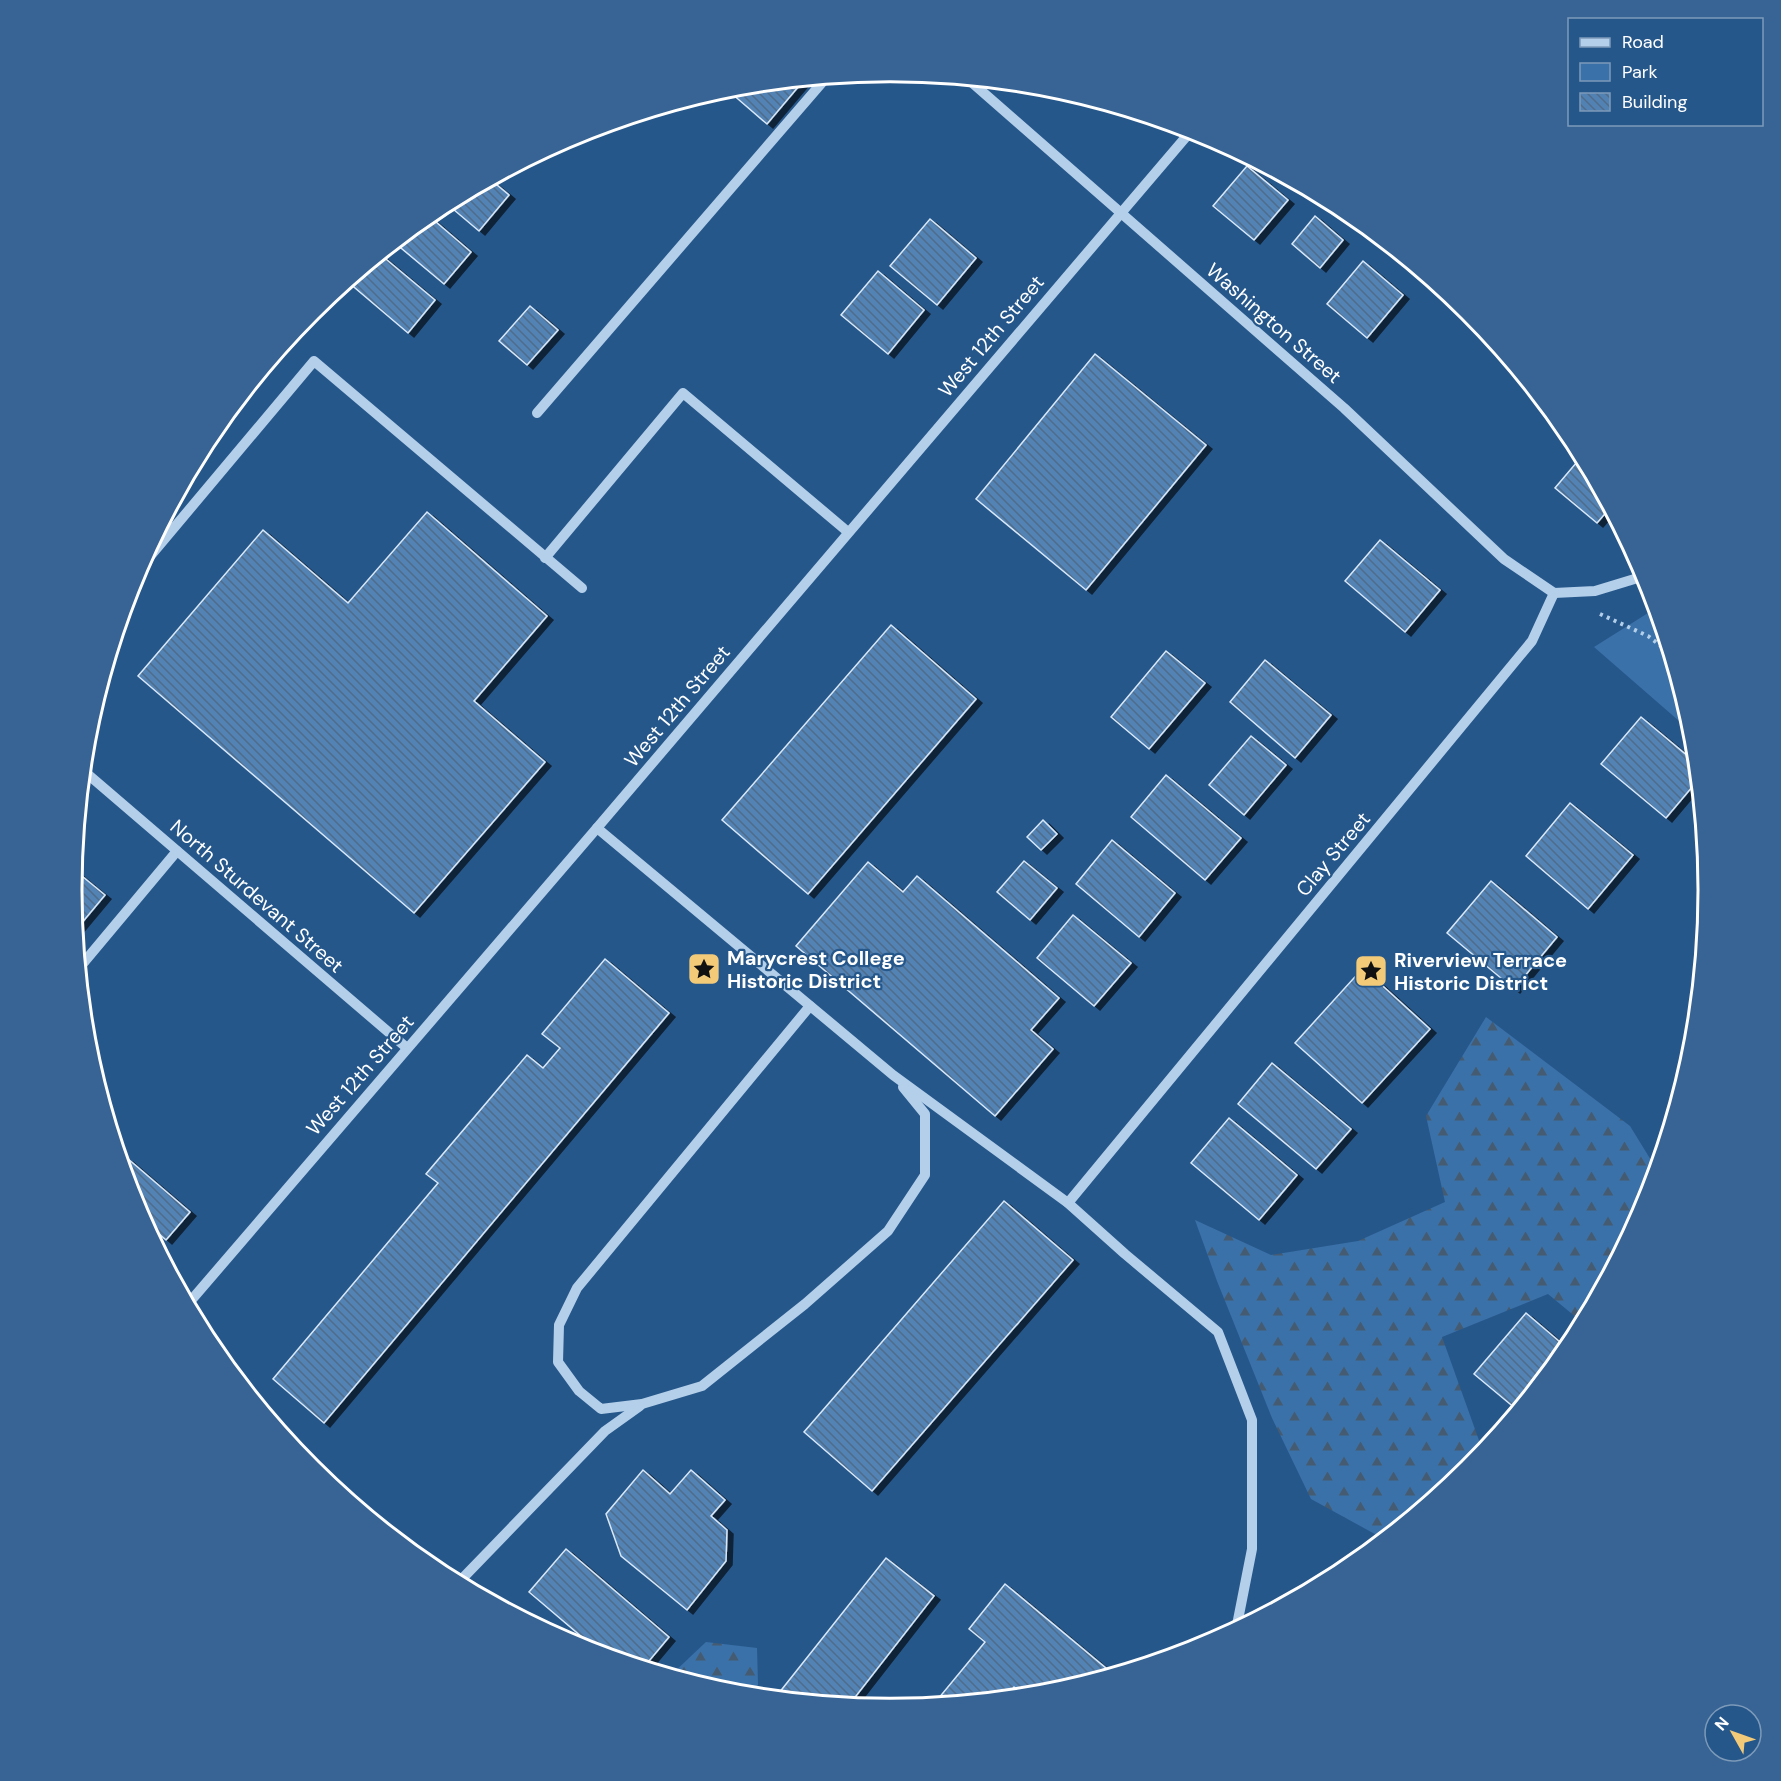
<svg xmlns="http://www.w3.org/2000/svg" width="1781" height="1781" font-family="'DM Sans',sans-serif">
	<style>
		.forest { fill: url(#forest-firs) }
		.green { fill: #3a71a8 }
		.building { fill: url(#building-back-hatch); stroke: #d8e8f8; stroke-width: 1.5; filter: url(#shadow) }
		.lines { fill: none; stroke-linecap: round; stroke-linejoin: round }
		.path { stroke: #b4cfea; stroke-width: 4; stroke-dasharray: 3 4.5; stroke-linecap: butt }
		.minor { stroke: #b4cfea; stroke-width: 10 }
		.labels { text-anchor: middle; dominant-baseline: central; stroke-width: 4.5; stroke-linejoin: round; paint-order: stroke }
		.street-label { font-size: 20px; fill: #fff; stroke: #26578b }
		.poi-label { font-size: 20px; font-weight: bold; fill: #fff; stroke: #26578b; text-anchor: start }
		.rim { fill: none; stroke: #fff; stroke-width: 3 }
	</style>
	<defs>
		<pattern id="forest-firs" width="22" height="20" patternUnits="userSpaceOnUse" patternTransform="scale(1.5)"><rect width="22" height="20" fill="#3a71a8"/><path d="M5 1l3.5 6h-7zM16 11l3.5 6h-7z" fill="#455b71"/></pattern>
		<pattern id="building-back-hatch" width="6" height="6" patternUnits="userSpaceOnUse" patternTransform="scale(1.5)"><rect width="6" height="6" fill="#5282b4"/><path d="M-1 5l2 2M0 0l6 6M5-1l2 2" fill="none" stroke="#506c8a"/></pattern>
		<filter id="shadow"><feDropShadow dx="6" dy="4" stdDeviation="0" flood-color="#0009"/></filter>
	</defs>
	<rect width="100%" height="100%" fill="#26578b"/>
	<g class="forest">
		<polygon points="1486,1017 1630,1126 1657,1170 1647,1204 1583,1323 1548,1294 1442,1337 1481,1446 1469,1470 1384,1539 1311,1499 1272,1418 1217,1281 1195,1220 1271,1255 1358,1241 1445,1202 1426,1116"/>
		<polygon points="706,1642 757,1648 758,1685 750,1695 730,1693 671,1675"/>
	</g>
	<polygon class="green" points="1656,608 1693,731 1694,734 1594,647"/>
	<g class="building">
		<polygon points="804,80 767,124 731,93 736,87"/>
		<polygon points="1247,166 1288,200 1254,240 1213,206"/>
		<polygon points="491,180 509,195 479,231 447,204"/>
		<polygon points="429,216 471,252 444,284 395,243"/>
		<polygon points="1315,216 1343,240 1320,268 1292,244"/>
		<polygon points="930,219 976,258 937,305 890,266"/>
		<polygon points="381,255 435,300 408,333 348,282"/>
		<polygon points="1363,261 1403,295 1367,338 1327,304"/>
		<polygon points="878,271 924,310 888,354 841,315"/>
		<polygon points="530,306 558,330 527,365 499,341"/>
		<polygon points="1095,354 1206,445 1086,590 976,499"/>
		<polygon points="1582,456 1610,508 1597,523 1555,488"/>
		<polygon points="427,512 547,616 474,701 545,762 414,913 138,676 263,530 348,603"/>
		<polygon points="1380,540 1440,590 1405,632 1345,581"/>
		<polygon points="891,625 976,699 808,894 722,820"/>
		<polygon points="1166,651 1205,683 1149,749 1111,717"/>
		<polygon points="1265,660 1331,715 1295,758 1230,702"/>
		<polygon points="1641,717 1696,763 1698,780 1666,818 1601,764"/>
		<polygon points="1251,736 1286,765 1244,815 1209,785"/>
		<polygon points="1166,775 1241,838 1205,880 1131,817"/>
		<polygon points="1570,803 1633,855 1588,909 1526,856"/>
		<polygon points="1043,820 1057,834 1041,850 1027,837"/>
		<polygon points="1112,840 1175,893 1139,937 1076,884"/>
		<polygon points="1024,861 1057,888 1030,920 997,892"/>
		<polygon points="868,862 903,892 917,876 1059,998 1031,1030 1053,1049 995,1116 796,946"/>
		<polygon points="77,872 105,895 76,930 72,890 73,877"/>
		<polygon points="1491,881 1557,937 1514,989 1447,933"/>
		<polygon points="1073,915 1131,963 1094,1006 1037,958"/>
		<polygon points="605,959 669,1013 324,1423 273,1379 438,1183 426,1174 527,1055 543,1068 560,1048 542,1034"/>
		<polygon points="1363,968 1430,1029 1362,1103 1295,1043"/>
		<polygon points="1272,1063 1351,1129 1316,1169 1238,1104"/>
		<polygon points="1229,1118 1297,1175 1259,1220 1191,1163"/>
		<polygon points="127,1158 190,1212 166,1240 143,1220 134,1203 122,1163"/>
		<polygon points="1004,1201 1073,1260 872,1491 804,1432"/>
		<polygon points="1526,1313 1567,1348 1516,1409 1474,1374"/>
		<polygon points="643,1470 670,1494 691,1470 725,1500 711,1516 727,1530 726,1561 687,1610 621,1556 606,1514"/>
		<polygon points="566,1549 669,1637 644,1667 602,1654 529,1592"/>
		<polygon points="886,1558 934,1596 849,1705 775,1698"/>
		<polygon points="1005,1584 1113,1674 1050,1693 1024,1696 1014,1687 1005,1698 933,1705 985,1642 969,1629"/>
	</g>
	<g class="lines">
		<polyline class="path" points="1600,614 1648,636 1670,653"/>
		<g class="minor">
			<polyline points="969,80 1344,408 1504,559 1554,593"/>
			<polyline points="537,413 826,78"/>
			<polyline points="545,558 683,393 848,532"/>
			<polyline points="136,573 314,361 582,588"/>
			<polyline points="1554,593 1595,591 1641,577 1645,575"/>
			<polyline points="84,771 407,1048"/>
			<polyline points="597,828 893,1075 1068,1203 1125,1254 1218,1332 1252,1420 1252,1549 1236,1630"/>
			<polyline points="80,967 177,851"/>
			<polyline points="810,1006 577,1288 559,1325 558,1362 579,1391 601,1409 642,1404 702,1386 805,1304 888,1231 925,1175 925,1114 903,1087"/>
			<polyline points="1068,1203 1532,641 1554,593"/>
			<polyline points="188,1304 597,828 1191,131"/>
			<polyline points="458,1583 605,1431 640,1406"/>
		</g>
	</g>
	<defs>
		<g id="sight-square" transform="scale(1.725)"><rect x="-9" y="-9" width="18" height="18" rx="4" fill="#f3ca78" stroke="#26578b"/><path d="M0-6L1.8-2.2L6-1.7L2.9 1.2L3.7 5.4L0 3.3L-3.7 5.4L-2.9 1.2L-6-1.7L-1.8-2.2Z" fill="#111"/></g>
	</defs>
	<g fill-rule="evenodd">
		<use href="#sight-square" x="704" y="969"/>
		<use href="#sight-square" x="1371" y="971"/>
	</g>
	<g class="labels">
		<g class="street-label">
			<text transform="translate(1274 323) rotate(41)">Washington Street</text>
			<text transform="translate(991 336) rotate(-50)">West 12th Street</text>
			<text transform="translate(677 706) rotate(-50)">West 12th Street</text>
			<text transform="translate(1333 854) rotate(-50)">Clay Street</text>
			<text transform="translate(257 896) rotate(41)">North Sturdevant Street</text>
			<text transform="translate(360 1075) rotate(-49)">West 12th Street</text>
		</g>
		<g class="poi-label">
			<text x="727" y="958">Marycrest College<tspan x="727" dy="23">Historic District</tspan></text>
			<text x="1394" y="960">Riverview Terrace<tspan x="1394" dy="23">Historic District</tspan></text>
		</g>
	</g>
	<path d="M0 0H1781V1781H0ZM82 890a808 808 0 1 1 1616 0a808 808 0 1 1-1616 0Z" fill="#376494" fill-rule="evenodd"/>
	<path class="rim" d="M82 890a808 808 0 1 1 1616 0a808 808 0 1 1-1616 0Z"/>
	<rect x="1568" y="18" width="195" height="108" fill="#26578b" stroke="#7d9ab9" stroke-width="1.5"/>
	<rect x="1580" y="38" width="30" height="9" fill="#b4cfea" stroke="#7d9ab9" stroke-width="1.5"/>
	<text x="1622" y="48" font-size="18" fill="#ffffff">Road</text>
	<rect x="1580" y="63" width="30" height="18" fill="#3a71a8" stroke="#7d9ab9" stroke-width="1.5"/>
	<text x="1622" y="78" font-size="18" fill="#ffffff">Park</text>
	<rect x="1580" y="93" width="30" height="18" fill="url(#building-back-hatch)" stroke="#7d9ab9" stroke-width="1.5"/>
	<text x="1622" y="108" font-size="18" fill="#ffffff">Building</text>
	<g transform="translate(1733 1733) rotate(310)"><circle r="28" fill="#26578b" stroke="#7d9ab9" stroke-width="1.5"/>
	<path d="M0-4.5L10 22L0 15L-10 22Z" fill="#f3ca78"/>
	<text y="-9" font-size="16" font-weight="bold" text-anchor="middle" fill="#ffffff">N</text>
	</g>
</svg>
